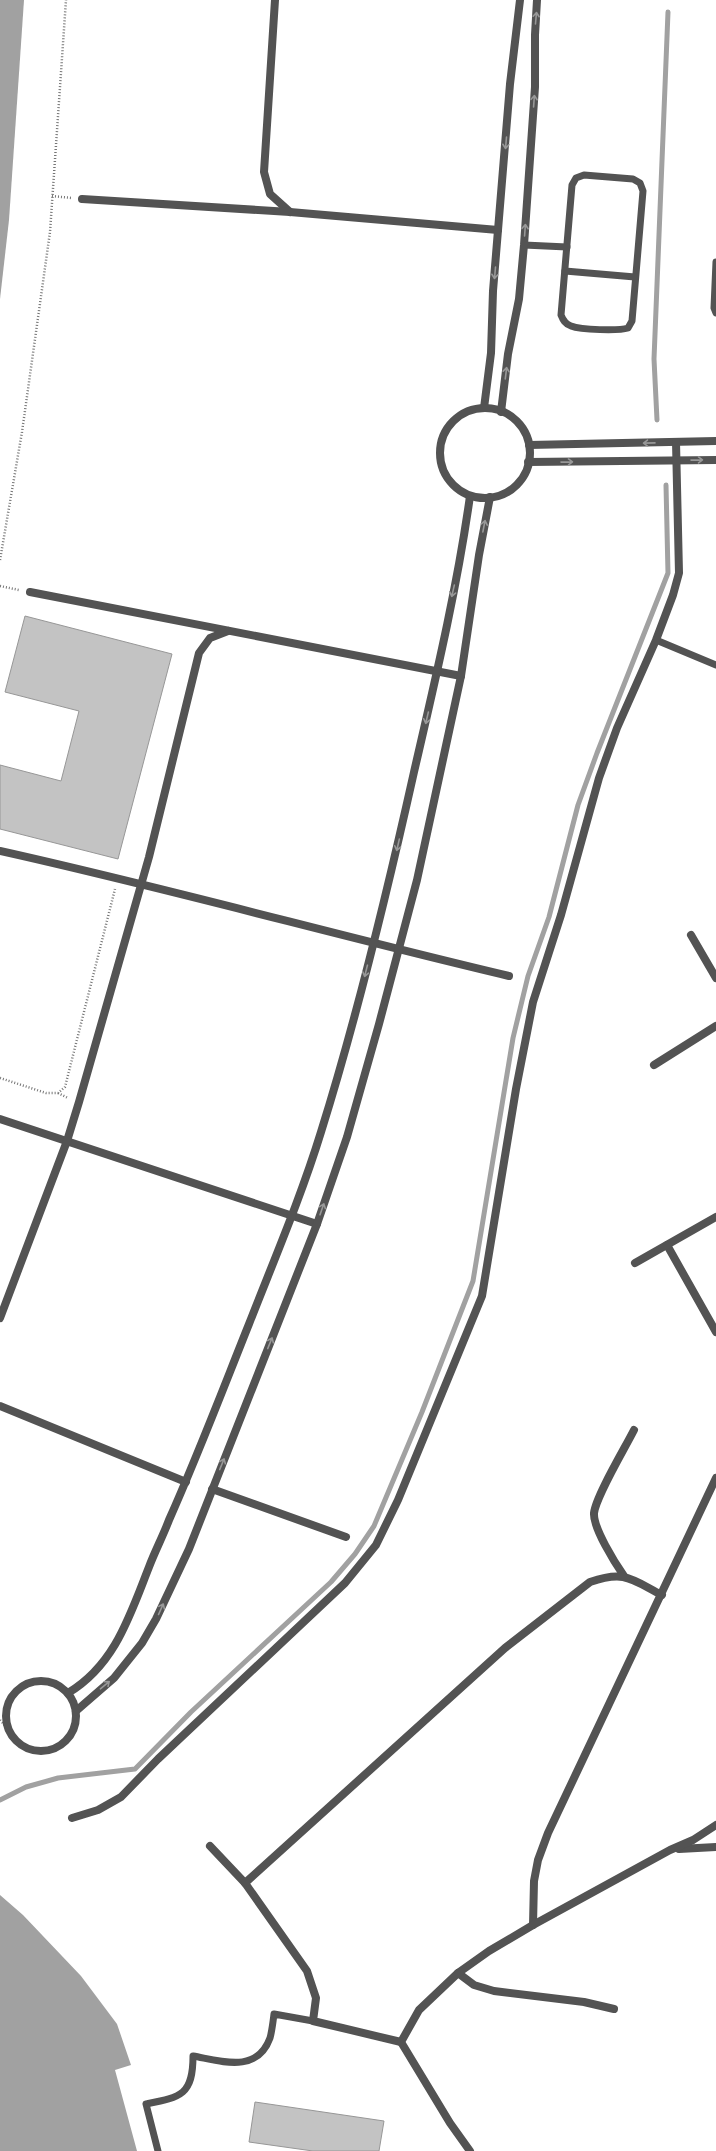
<svg xmlns="http://www.w3.org/2000/svg" width="716" height="2151" font-family="'Open Sans',sans-serif">
	<style>
		.water { fill: #a1a1a1 }
		.lines { fill: none; stroke-linecap: round; stroke-linejoin: round }
		.stream { stroke: #a1a1a1; stroke-width: 5 }
		.building { fill: #c3c3c3; stroke: #979797 }
		.path { stroke: #757575; stroke-width: 2.5; stroke-dasharray: 1 2; stroke-linecap: butt }
		.lane { stroke: #535353; stroke-width: 7 }
		.street { stroke: #535353; stroke-width: 8 }
		.oneway { stroke: #989898 }
	</style>
	<rect width="100%" height="100%" fill="#fff"/>
	<g class="water">
		<polygon points="0,0 24,0 9,220 0,299"/>
		<polygon points="0,1895 23,1915 81,1976 117,2024 131,2065 115,2070 137,2151 0,2151"/>
	</g>
	<g class="lines">
		<g class="stream">
			<polyline points="657,420 654,359 668,12"/>
			<polyline points="0,1800 26,1787 58,1778 135,1769 191,1712 331,1582 355,1554 374,1526 422,1412 473,1281 513,1038 528,976 549,917 578,805 597,753 668,573 666,485"/>
		</g>
	</g>
	<g class="building">
		<polygon points="25,616 172,654 118,859 0,829 0,765 61,781 79,711 5,692"/>
		<polygon points="255,2102 384,2121 379,2151 313,2151 249,2142"/>
	</g>
	<g class="lines">
		<g class="path">
			<polyline points="52,196 72,198"/>
			<polyline points="0,560 22,432 50,232 66,0"/>
			<polyline points="0,586 19,590"/>
			<polyline points="0,1078 46,1093 58,1093 65,1087 115,889"/>
			<polyline points="58,1093 68,1098"/>
			<polyline points="0,1720 9,1730"/>
		</g>
		<g class="lane">
			<path d="M 584,175 L 633,179 L 640,183 L 643,191 L 632,321 L 628,328 C 619,331 581,330 571,326 C 565,324 563,320 561,315 L 572,185 L 576,178 Z"/>
			<polyline points="524,245 567,247"/>
			<polyline points="716,262 714,308 716,313"/>
			<polyline points="565,271 635,277"/>
			<polyline points="656,640 716,665"/>
			<path d="M 158,2151 L 146,2104 C 181,2097 193,2095 193,2056 C 221,2061 257,2074 270,2038 C 272,2031 273,2022 274,2014 L 313,2021"/>
		</g>
		<g class="street">
			<polyline points="275,0 264,172 270,194 290,212"/>
			<polyline points="82,199 290,212 498,230"/>
			<polyline points="484,408 491,353 493,291 510,84 520,0"/>
			<circle cx="485" cy="453" r="45"/>
			<polyline points="501,412 508,354 519,299 524,245 535,87 535,35 537,0"/>
			<polyline points="529,445 716,441"/>
			<polyline points="528,462 716,460"/>
			<polyline points="30,592 461,676"/>
			<path d="M 0,851 C 171,889 339,936 509,976"/>
			<polyline points="691,935 716,978"/>
			<polyline points="654,1065 716,1026"/>
			<polyline points="0,1119 317,1224"/>
			<polyline points="667,1245 716,1332"/>
			<polyline points="635,1263 716,1217"/>
			<polyline points="0,1318 67,1141 79,1102 149,857 199,653 210,638 228,631"/>
			<polyline points="0,1406 186,1482"/>
			<polyline points="212,1489 346,1537"/>
			<path d="M 624,1576 C 615,1563 593,1528 594,1513 C 596,1496 625,1448 634,1430"/>
			<circle cx="41" cy="1716" r="35"/>
			<path d="M 68,1693 C 115,1665 130,1615 149,1567 C 155,1551 163,1536 169,1520 C 198,1455 223,1389 249,1324 C 274,1260 301,1197 321,1132 C 358,1014 387,893 414,772 C 435,681 457,589 470,496"/>
			<polyline points="76,1711 114,1678 142,1643 156,1619 189,1549 317,1224 347,1137 379,1024 417,880 461,676 479,555 490,497"/>
			<polyline points="72,1818 98,1810 121,1797 158,1759 345,1583 376,1545 398,1500 482,1296 516,1089 533,1002 561,915 599,778 617,728 656,640 673,595 679,573 676,442"/>
			<polyline points="210,1846 245,1883 307,1971 316,1998 313,2021 401,2042"/>
			<polyline points="679,1849 716,1847"/>
			<path d="M 245,1883 L 505,1648 L 590,1582 C 625,1570 631,1579 662,1595"/>
			<polyline points="533,1925 534,1881 538,1860 548,1833 716,1478"/>
			<polyline points="458,1973 474,1985 494,1991 584,2002 614,2009"/>
			<polyline points="470,2151 450,2123 401,2042 419,2010 458,1973 489,1951 533,1925 670,1850 693,1840 716,1825"/>
		</g>
	</g>
	<defs><path id="oneway-shaft" d="M-6 0H5M1.5-3L5.5 0L1.5 3" fill="none" stroke-width="1.6" stroke-linecap="round" stroke-linejoin="round"/></defs>
	<g class="oneway">
		<use href="#oneway-shaft" transform="translate(536 18) rotate(-85)"/>
		<use href="#oneway-shaft" transform="translate(534 101) rotate(-86)"/>
		<use href="#oneway-shaft" transform="translate(506 143) rotate(95)"/>
		<use href="#oneway-shaft" transform="translate(525 230) rotate(-86)"/>
		<use href="#oneway-shaft" transform="translate(495 273) rotate(95)"/>
		<use href="#oneway-shaft" transform="translate(506 373) rotate(-83)"/>
		<use href="#oneway-shaft" transform="translate(649 443) rotate(179)"/>
		<use href="#oneway-shaft" transform="translate(697 460) rotate(-1)"/>
		<use href="#oneway-shaft" transform="translate(567 462) rotate(-1)"/>
		<use href="#oneway-shaft" transform="translate(484 526) rotate(-79)"/>
		<use href="#oneway-shaft" transform="translate(453 591) rotate(103)"/>
		<use href="#oneway-shaft" transform="translate(427 718) rotate(103)"/>
		<use href="#oneway-shaft" transform="translate(398 845) rotate(103)"/>
		<use href="#oneway-shaft" transform="translate(366 971) rotate(104)"/>
		<use href="#oneway-shaft" transform="translate(322 1209) rotate(-71)"/>
		<use href="#oneway-shaft" transform="translate(270 1343) rotate(-68)"/>
		<use href="#oneway-shaft" transform="translate(222 1464) rotate(-68)"/>
		<use href="#oneway-shaft" transform="translate(161 1609) rotate(-66)"/>
		<use href="#oneway-shaft" transform="translate(105 1685) rotate(-40)"/>
	</g>
</svg>
